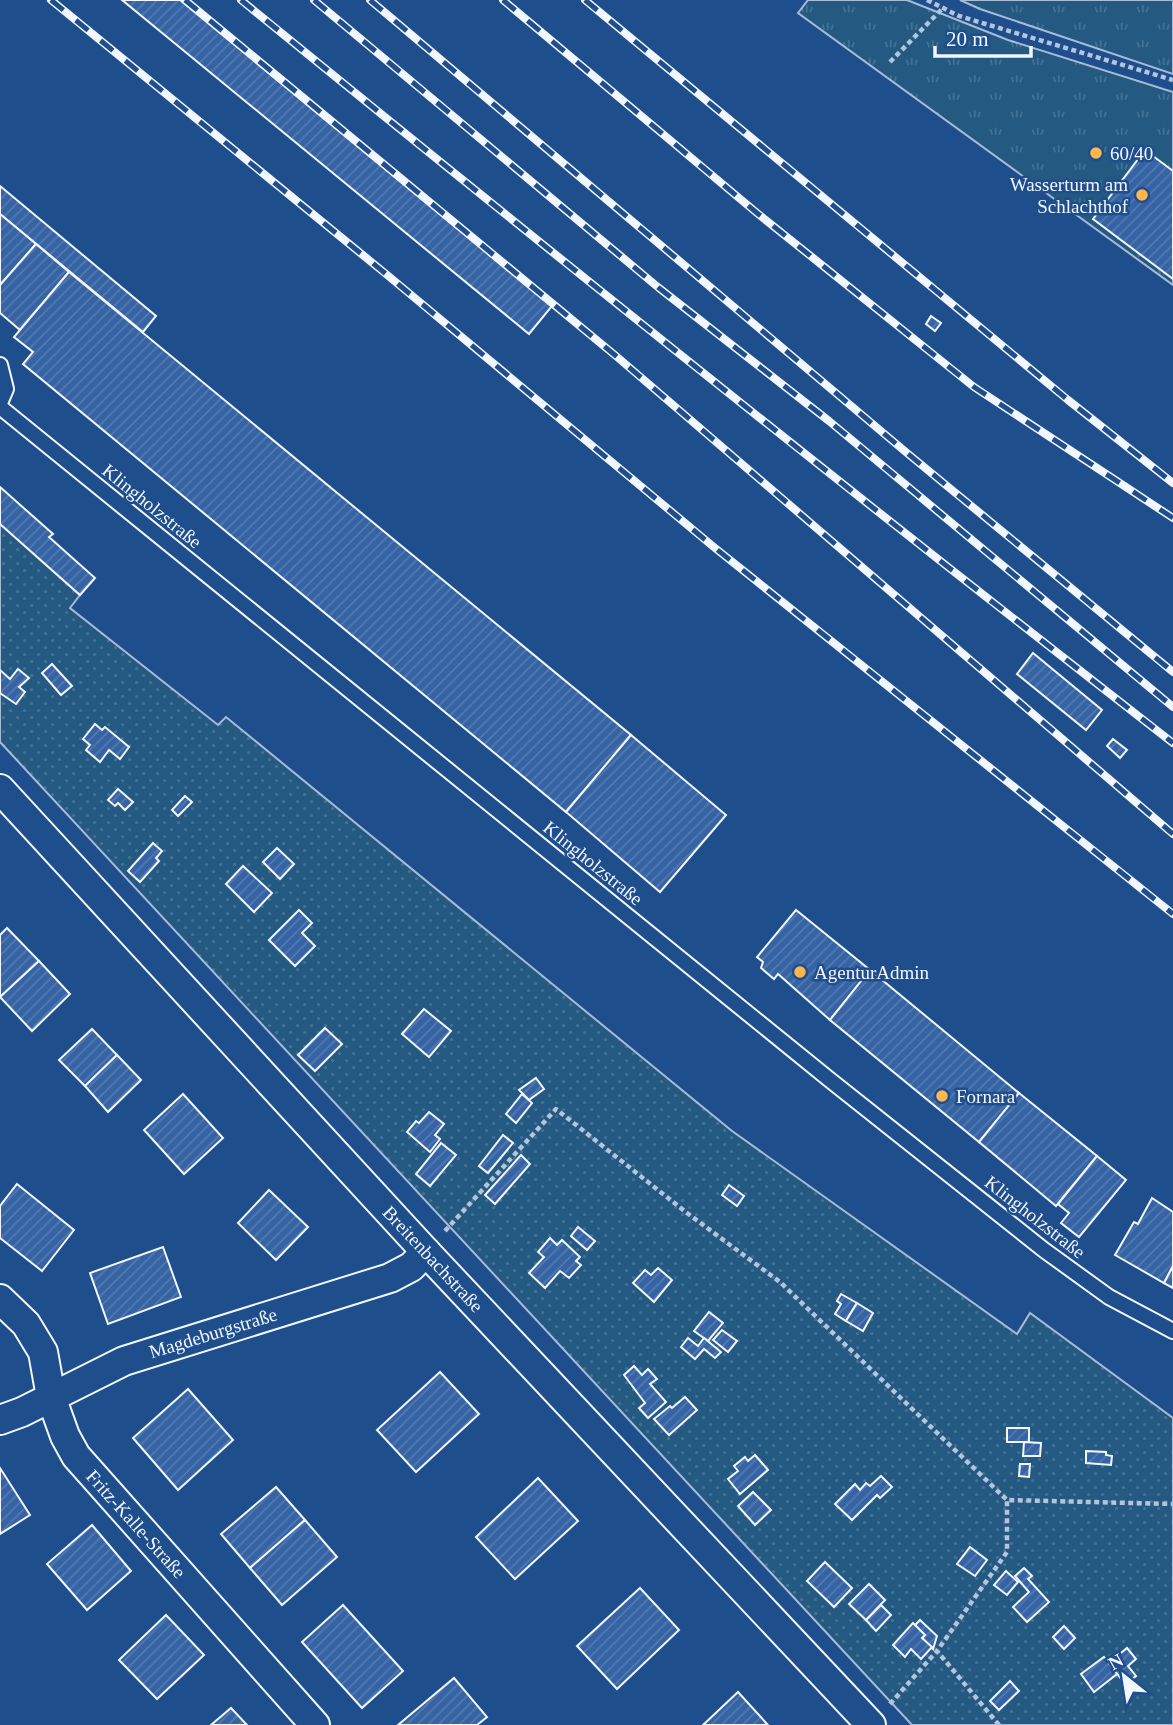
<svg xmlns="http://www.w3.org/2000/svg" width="1173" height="1725" font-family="'Times New Roman',serif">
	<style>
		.grass { fill: url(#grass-tufts); stroke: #a8bbd7; stroke-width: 2 }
		.garden { fill: url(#garden-dots); stroke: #a8bbd7; stroke-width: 2 }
		.building { fill: url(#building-hatch); stroke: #f2f6ff; stroke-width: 2 }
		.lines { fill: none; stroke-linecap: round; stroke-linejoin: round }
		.service-casing { stroke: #f2f6ff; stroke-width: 18 }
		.minor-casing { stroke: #f2f6ff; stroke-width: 32 }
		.path { stroke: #b3c4dc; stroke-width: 4.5; stroke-dasharray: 5 3.5; stroke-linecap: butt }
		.service { stroke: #1f4e8c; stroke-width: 14 }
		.minor { stroke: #1f4e8c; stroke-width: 28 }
		.rail-casing { stroke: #f2f6ff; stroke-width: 8 }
		.rail { stroke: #1f4e8c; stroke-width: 5; stroke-dasharray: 16; stroke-linecap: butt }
		.poi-dot { fill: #ffb74d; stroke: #1f4e8c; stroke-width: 2.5 }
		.labels { text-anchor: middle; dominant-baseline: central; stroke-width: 5; stroke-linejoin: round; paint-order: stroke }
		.poi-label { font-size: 19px; fill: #f2f6ff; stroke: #1f4e8c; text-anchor: start }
		.street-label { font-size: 19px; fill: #f2f6ff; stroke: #1f4e8c }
	</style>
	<defs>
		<pattern id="grass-tufts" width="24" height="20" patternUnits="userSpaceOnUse" patternTransform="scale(1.75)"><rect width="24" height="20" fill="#245a82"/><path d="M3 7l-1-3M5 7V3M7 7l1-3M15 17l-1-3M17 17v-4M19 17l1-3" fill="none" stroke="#447295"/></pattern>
		<pattern id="garden-dots" width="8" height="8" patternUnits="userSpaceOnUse" patternTransform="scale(1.75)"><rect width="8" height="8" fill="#245a82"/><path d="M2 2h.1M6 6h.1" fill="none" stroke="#447295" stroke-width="1.8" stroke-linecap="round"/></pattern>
		<pattern id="building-hatch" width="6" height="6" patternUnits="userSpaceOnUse" patternTransform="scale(1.75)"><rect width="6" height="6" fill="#3563a3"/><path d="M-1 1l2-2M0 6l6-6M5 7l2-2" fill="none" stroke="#537ab1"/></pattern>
	</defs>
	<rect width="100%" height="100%" fill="#1f4e8c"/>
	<g class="grass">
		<polygon points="808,0 907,0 1008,40 1173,92 1173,285 798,13"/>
		<polygon points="960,0 1173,0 1173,74 980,9"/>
	</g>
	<polygon class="garden" points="0,524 80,595 70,608 218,725 226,717 732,1131 1017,1334 1030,1313 1173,1418 1173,1725 912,1725 0,742"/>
	<g class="building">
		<polygon points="122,0 180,0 552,306 529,334"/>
		<polygon points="1145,150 1173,171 1173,279 1093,219"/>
		<polygon points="0,186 156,316 143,332 0,214"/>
		<polygon points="0,214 36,244 0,285"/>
		<polygon points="36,244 69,272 20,330 0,313 0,285"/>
		<polygon points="69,272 631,735 566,812 23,364 33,352 14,337"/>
		<polygon points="931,316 941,323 935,331 926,324"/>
		<polygon points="0,487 53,534 49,537 95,578 80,595 0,524"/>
		<polygon points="1033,653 1102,710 1086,730 1017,674"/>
		<polygon points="52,664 72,686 61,695 42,673"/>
		<polygon points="18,669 29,678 19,687 25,692 16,704 0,693 0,670 10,679"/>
		<polygon points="95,724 102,730 105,727 129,747 120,759 109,750 100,762 86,750 90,745 83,739"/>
		<polygon points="631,735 726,815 660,892 566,812"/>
		<polygon points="1113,739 1127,750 1120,758 1107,746"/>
		<polygon points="118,789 133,802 125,810 118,803 115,806 108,800"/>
		<polygon points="185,796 192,802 178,816 172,810"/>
		<polygon points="153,843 162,851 156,858 159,861 140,882 128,871"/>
		<polygon points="277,848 294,864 280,879 263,862"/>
		<polygon points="243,866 272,893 254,912 226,884"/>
		<polygon points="299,910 312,923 302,933 315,946 295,966 269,940"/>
		<polygon points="796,910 870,970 830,1020 778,974 774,979 761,968 763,962 757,957"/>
		<polygon points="7,928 39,961 0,997 0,935"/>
		<polygon points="39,961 70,994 32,1031 0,997"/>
		<polygon points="870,970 1019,1093 979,1142 830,1020"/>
		<polygon points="424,1009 451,1031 429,1057 402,1034"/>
		<polygon points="325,1028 342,1044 315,1071 298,1055"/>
		<polygon points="92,1029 117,1055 85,1086 59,1060"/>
		<polygon points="117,1055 141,1080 108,1112 85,1086"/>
		<polygon points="536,1078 544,1089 529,1100 519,1090"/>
		<polygon points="1019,1093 1097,1156 1056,1206 979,1142"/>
		<polygon points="183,1094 223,1138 184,1174 144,1130"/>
		<polygon points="522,1094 532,1103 516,1123 506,1114"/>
		<polygon points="429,1112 444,1124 435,1135 440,1139 430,1152 407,1132 416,1121 419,1123"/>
		<polygon points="503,1135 513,1143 488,1173 479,1166"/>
		<polygon points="441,1143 456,1155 430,1186 416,1174"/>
		<polygon points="521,1155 530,1164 495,1204 485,1195"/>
		<polygon points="1097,1156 1126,1180 1079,1237 1061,1223 1069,1213 1058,1204"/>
		<polygon points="17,1184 74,1230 42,1271 0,1238 0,1206"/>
		<polygon points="729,1185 744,1196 737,1206 722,1195"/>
		<polygon points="269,1190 308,1227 276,1260 238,1223"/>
		<polygon points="1152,1198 1173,1212 1173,1266 1164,1283 1115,1255 1134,1222 1138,1224"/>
		<polygon points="578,1227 595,1241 587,1250 571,1236"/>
		<polygon points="550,1238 557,1245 562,1240 580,1257 576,1261 581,1265 569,1278 560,1271 545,1288 529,1273 544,1257 538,1252"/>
		<polygon points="163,1247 181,1297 108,1324 90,1273"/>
		<polygon points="1173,1266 1173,1288 1164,1283"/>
		<polygon points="658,1268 672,1280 654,1302 633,1283 645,1270 651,1275"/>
		<polygon points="841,1294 857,1303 846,1321 835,1314 841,1304 837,1301"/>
		<polygon points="857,1303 873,1313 863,1331 846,1321"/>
		<polygon points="709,1312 723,1323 708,1341 694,1331"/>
		<polygon points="722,1330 737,1341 728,1352 713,1340"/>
		<polygon points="688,1338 698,1346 704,1338 721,1352 715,1358 704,1349 695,1359 681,1347"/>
		<polygon points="634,1366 642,1375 648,1369 657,1379 650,1384 666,1402 648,1418 639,1408 645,1403 624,1375"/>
		<polygon points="440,1372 479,1414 416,1472 377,1430"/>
		<polygon points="188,1389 233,1440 178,1490 133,1438"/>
		<polygon points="685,1397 697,1410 669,1435 654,1419 670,1406 672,1408"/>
		<rect x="1007" y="1428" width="22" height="14"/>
		<polygon points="1024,1442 1041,1443 1040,1456 1023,1456"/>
		<polygon points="1086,1451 1106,1452 1106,1455 1112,1456 1111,1465 1086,1463"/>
		<polygon points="755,1455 768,1470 740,1494 728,1479 738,1471 734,1466 745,1457 748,1461"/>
		<polygon points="1020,1464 1030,1464 1029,1477 1019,1476"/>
		<polygon points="0,1468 30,1515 0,1534"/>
		<polygon points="881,1476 892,1487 880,1498 877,1495 852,1520 835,1504 855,1484 860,1490 866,1483 870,1486"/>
		<polygon points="538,1478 578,1521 515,1579 476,1537"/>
		<polygon points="276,1487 305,1520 250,1568 221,1534"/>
		<polygon points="753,1492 771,1510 755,1525 738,1506"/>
		<polygon points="305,1520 337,1557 282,1605 250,1568"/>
		<polygon points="92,1525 131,1571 87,1610 47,1564"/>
		<polygon points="970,1547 987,1560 975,1576 957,1564"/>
		<polygon points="825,1562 852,1588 834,1607 807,1581"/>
		<polygon points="1024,1568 1032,1576 1028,1579 1049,1602 1027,1622 1013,1607 1029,1592 1015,1576"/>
		<polygon points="1006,1571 1018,1582 1007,1595 994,1585"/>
		<polygon points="869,1584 885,1600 866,1620 849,1604"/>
		<polygon points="640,1588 679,1630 617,1689 577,1646"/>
		<polygon points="343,1605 403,1671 362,1708 302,1642"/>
		<polygon points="881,1605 891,1615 876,1631 866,1620"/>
		<polygon points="166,1615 204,1655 157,1699 119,1660"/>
		<polygon points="920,1620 937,1636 933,1649 922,1638 925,1635 915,1625"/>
		<polygon points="913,1623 925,1635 922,1638 932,1647 921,1659 911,1649 905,1657 893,1645"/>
		<polygon points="1064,1626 1075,1638 1064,1649 1053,1637"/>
		<polygon points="1127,1648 1136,1659 1128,1666 1136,1676 1125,1684 1109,1663"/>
		<polygon points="1104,1657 1117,1674 1094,1692 1081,1674"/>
		<polygon points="454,1678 487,1717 477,1725 398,1725"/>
		<polygon points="1010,1681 1019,1691 999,1710 990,1701"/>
		<polygon points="738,1692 768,1725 703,1725"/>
		<polygon points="231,1708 247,1725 211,1725"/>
	</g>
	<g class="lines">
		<g class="service-casing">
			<g id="service">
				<polyline points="0,365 6,389 0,403"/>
				<polyline points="0,407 830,1080 1044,1250 1109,1297 1173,1331"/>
			</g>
		</g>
		<g class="minor-casing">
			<g id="minor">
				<polyline points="0,789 426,1252 871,1725"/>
				<polyline points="0,1299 26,1324 43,1352 51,1397 65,1436 76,1456 315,1725"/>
				<polyline points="0,1420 22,1412 124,1361 390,1278 411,1267 426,1252"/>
			</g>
		</g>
		<g class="path">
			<polyline points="927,0 959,16 1173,80"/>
			<polyline points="890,62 943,8"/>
			<polyline points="445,1231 556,1109 687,1213 780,1282 1007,1500 1173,1504"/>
			<polyline points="890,1704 937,1651"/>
			<polyline points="999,1725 937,1651 1007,1552 1007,1500"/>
		</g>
		<use href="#service" class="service"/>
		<use href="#minor" class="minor"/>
		<g class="rail-casing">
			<g id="rail">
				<polyline points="51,0 386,274 715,548 1173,914"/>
				<polyline points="185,0 616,356 1173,834"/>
				<path d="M 241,0 C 549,251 859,499 1173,743"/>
				<polyline points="314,0 659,288 829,421 1173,707"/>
				<polyline points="370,0 907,453 1173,672"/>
				<polyline points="503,0 757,213 974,387 1173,518"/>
				<polyline points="585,0 1068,400 1173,483"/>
			</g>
		</g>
		<use href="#rail" class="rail"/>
	</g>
	<g class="poi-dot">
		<circle cx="1096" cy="153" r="7"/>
		<circle cx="1142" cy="195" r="7"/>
		<circle cx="800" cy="972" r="7"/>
		<circle cx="942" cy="1096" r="7"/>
	</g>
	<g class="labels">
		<g class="poi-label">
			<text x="1110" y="153">60/40</text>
			<text x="1128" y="184" text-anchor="end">Wasserturm am<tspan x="1128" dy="22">Schlachthof</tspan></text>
			<text x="814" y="972">AgenturAdmin</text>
			<text x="956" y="1096">Fornara</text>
		</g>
		<g class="street-label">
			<text transform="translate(152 506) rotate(39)">Klingholzstraße</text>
			<text transform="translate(593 863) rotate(39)">Klingholzstraße</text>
			<text transform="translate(1035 1217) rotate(38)">Klingholzstraße</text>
			<text transform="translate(433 1259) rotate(47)">Breitenbachstraße</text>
			<text transform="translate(213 1333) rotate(-17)">Magdeburgstraße</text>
			<text transform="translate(136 1524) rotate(48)">Fritz-Kalle-Straße</text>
		</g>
	</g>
	<g transform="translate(1124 1676) rotate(330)" stroke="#1f4e8c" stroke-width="5" paint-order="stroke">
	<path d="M0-5L12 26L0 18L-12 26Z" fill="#f2f6ff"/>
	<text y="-10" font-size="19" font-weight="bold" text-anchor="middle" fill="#f2f6ff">N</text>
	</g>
	<path d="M935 46v10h96v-10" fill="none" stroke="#f2f6ff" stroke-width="3.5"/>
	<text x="946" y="46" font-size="21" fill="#f2f6ff" stroke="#1f4e8c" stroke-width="5" paint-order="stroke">20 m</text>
</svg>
